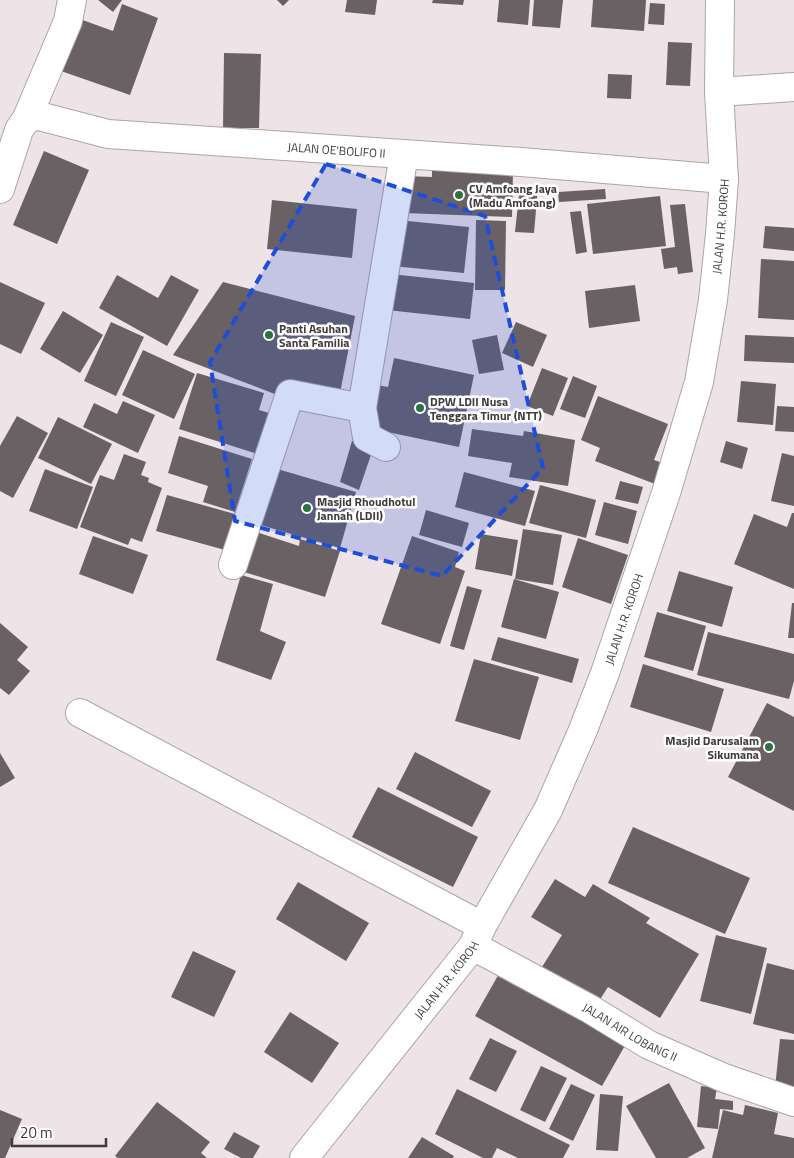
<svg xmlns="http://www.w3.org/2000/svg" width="794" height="1158" font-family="'Titillium Web',sans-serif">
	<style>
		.building { fill: #6a6165 }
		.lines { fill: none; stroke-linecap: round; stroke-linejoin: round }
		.minor-casing { stroke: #ada4a7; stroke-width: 30 }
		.major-casing { stroke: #ada4a7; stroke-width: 30 }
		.minor { stroke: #fff; stroke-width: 28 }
		.major { stroke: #fff; stroke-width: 28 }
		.marked { fill: #1d4ed8; fill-opacity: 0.2; stroke: #1d4ed8; stroke-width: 4; stroke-dasharray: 10 6; stroke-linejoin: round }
		.poi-dot { fill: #2a723f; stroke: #fff; stroke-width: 2 }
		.labels { text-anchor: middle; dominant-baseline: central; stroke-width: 5; stroke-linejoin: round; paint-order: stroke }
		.street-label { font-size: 12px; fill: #3f3b3c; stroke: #fff }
		.poi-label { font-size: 12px; font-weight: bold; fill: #3f3b3c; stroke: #fff; text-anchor: start }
	</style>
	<rect width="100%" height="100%" fill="#eee3e7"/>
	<g class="building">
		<polygon points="98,0 122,0 113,12"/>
		<polygon points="277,0 289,0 283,6"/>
		<polygon points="347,0 377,0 375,15 345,12"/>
		<polygon points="433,0 464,0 463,5 432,3"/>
		<polygon points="499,0 530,0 528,25 497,22"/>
		<polygon points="534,0 563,0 560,28 532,26"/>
		<polygon points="593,0 646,0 644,31 591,27"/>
		<polygon points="650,3 665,4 664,25 648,24"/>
		<polygon points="122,4 158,18 130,95 58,70 77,18 113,31"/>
		<polygon points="668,42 692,43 690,86 666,85"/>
		<polygon points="224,53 261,54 259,128 223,128"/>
		<polygon points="608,74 632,75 631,99 607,98"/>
		<polygon points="44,151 89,170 57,244 13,225"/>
		<polygon points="432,169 513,172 512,217 404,213 406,176 432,177"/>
		<polygon points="520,186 538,187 534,233 515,232"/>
		<polygon points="605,189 606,199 559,202 558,192"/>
		<polygon points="660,196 666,246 593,254 587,204"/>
		<polygon points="272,200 357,209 352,258 267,249"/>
		<polygon points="685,204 693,272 678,274 677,267 664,269 661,249 675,247 670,205"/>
		<polygon points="581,211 587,252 576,254 570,212"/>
		<polygon points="397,220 469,227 464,273 392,266"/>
		<polygon points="476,220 506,221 505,290 475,290"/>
		<polygon points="765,226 794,228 794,251 763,248"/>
		<polygon points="761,259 794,261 794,320 758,318"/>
		<polygon points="391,274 474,283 470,319 387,310"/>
		<polygon points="117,275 158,298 171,275 199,290 167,346 99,308"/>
		<polygon points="0,282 45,303 21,354 0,344"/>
		<polygon points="223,282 355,316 340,393 280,396 173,355"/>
		<polygon points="635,285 640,321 589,328 585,291"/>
		<polygon points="63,311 103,335 80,373 40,349"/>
		<polygon points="111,322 144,337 116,396 84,381"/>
		<polygon points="516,322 547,335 533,367 502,353"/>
		<polygon points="497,335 504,370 479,374 472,340"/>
		<polygon points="745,335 794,337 794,363 744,361"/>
		<polygon points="143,350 195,374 174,419 122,395"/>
		<polygon points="394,358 474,375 459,447 368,428 377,385 388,387"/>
		<polygon points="542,368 568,378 553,416 527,406"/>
		<polygon points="197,373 264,393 259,410 269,413 264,456 179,429"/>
		<polygon points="573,376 597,386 585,418 560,409"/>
		<polygon points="741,381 776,384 773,425 737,422"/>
		<polygon points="598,396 668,424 654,460 663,463 655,484 595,461 600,448 581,440"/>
		<polygon points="123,401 155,415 138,453 83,427 94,403 117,414"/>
		<polygon points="777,406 794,407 794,432 775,431"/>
		<polygon points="17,416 48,433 13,498 0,491 0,446"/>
		<polygon points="58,417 112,444 91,484 38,458"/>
		<polygon points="472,429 523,436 524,431 575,440 568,486 509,477 512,463 468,456"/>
		<polygon points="179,436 252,459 235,512 203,502 208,486 168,473"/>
		<polygon points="352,441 374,446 359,490 340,482"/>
		<polygon points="726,441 748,448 742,469 720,462"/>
		<polygon points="782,453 794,456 794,506 771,501"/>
		<polygon points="124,454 146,462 141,475 149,478 148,482 162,488 142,542 131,538 128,545 80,527 100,475 114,480"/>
		<polygon points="274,468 356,492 340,548 257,524"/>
		<polygon points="45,469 93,487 77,529 29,511"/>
		<polygon points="464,472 535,491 525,526 455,507"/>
		<polygon points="620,481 643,487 638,504 615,499"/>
		<polygon points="540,485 596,500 586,538 529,523"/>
		<polygon points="167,495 235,514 225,550 156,531"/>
		<polygon points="604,502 637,511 628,544 595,535"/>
		<polygon points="426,510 469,523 462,547 419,535"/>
		<polygon points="792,513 794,513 794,589 734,564 754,514 787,527"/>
		<polygon points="523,529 562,535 553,585 515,579"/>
		<polygon points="253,531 299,546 300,539 340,551 325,597 241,571"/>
		<polygon points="481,534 518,540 512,576 475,569"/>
		<polygon points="93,536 148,555 133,594 79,574"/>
		<polygon points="412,536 459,552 455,567 465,571 440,644 381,624"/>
		<polygon points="578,538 628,555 611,604 562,587"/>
		<polygon points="679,571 733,587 722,627 667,611"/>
		<polygon points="241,575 273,584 260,631 286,642 271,680 216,660"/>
		<polygon points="514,579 559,592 546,639 501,627"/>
		<polygon points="467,586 482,590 464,650 450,646"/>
		<polygon points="792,603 794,603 794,638 788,638"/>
		<polygon points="657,612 706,626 693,671 644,657"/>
		<polygon points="0,623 28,647 17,660 30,671 9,695 0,688"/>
		<polygon points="708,632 794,654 794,681 789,699 697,675"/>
		<polygon points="498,637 579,659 572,683 491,660"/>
		<polygon points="474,659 539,677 520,740 455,721"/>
		<polygon points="643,664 724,689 711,732 630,707"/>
		<polygon points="767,703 794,717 794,811 728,777"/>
		<polygon points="415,752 491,791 472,827 396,789"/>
		<polygon points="0,753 15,778 0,787"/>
		<polygon points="378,787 478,837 453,887 352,837"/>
		<polygon points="633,827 750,878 725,934 608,883"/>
		<polygon points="555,879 585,897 593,884 650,918 646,923 699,954 660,1018 608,987 599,1001 542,967 562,935 531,917"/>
		<polygon points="298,882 369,923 346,961 276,919"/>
		<polygon points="716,935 767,948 751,1014 700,1001"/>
		<polygon points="193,951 236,971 214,1017 171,997"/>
		<polygon points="767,963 794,970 794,1034 753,1024"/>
		<polygon points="500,972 627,1042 602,1086 475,1016"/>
		<polygon points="290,1012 339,1043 312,1083 264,1052"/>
		<polygon points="490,1038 517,1051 496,1092 469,1079"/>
		<polygon points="780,1039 794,1040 794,1089 775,1088"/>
		<polygon points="541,1066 567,1078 545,1122 520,1110"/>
		<polygon points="669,1083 705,1148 687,1158 656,1158 626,1106"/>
		<polygon points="571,1084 595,1095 573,1141 549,1129"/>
		<polygon points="701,1086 717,1088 715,1099 733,1101 733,1110 720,1109 718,1129 697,1127"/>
		<polygon points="457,1089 570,1145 563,1158 518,1158 497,1148 492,1158 483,1158 435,1134"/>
		<polygon points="600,1094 623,1096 618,1151 596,1150"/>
		<polygon points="157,1102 210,1142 201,1153 207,1158 118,1158 115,1156"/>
		<polygon points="745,1105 778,1113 774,1134 794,1138 794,1158 712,1158 723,1110 743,1115"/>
		<polygon points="0,1110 22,1119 5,1158 0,1158"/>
		<polygon points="234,1132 260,1146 253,1158 241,1158 224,1149"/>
		<polygon points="422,1137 454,1156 453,1158 408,1158"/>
	</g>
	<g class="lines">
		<g class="minor-casing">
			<g id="minor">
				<polyline points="719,92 794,87"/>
				<polyline points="27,118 68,21 72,0"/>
				<path id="s1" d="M 0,189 L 19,130 L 27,118 L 39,116 L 108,134 L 521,162 L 724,179"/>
				<polyline points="362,408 367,437 386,447"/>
				<polyline points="233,565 290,394 362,408 404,154"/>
				<polyline points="80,713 482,926"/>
				<path id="s2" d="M 473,946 L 590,1009 L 649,1045 L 724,1078 L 794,1102"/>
			</g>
		</g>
		<g class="major-casing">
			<g id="major">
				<path id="s3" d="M 304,1158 L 473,946 L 482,926 L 548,810 L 583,730 L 605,673 L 666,493 L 699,382 L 713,300 L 720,234 L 724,179 L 719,92 L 720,0"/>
			</g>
		</g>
		<use href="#minor" class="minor"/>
		<use href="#major" class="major"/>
	</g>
	<path class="marked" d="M 326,164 L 485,216 L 543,468 L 442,576 L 235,521 L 210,362 Z"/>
	<g class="poi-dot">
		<circle cx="459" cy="195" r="5"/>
		<circle cx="269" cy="335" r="5"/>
		<circle cx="420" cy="408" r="5"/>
		<circle cx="307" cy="508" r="5"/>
		<circle cx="769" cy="747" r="5"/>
	</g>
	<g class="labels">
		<g class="street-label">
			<text stroke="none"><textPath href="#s1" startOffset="389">JALAN OE'BOLIFO II</textPath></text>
			<text stroke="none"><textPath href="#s3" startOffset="1038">JALAN H.R. KOROH</textPath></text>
			<text stroke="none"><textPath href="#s3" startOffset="632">JALAN H.R. KOROH</textPath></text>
			<text stroke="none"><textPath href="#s3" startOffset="228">JALAN H.R. KOROH</textPath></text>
			<text stroke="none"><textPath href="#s2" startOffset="179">JALAN AIR LOBANG II</textPath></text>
		</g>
		<g class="poi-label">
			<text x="469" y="188">CV Amfoang Jaya<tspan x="469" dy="14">(Madu Amfoang)</tspan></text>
			<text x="279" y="328">Panti Asuhan<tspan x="279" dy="14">Santa Familia</tspan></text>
			<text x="430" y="401">DPW LDII Nusa<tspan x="430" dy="14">Tenggara Timur (NTT)</tspan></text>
			<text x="317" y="501">Masjid Rhoudhotul<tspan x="317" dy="14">Jannah (LDII)</tspan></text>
			<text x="759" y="740" text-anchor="end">Masjid Darusalam<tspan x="759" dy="14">Sikumana</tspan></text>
		</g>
	</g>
	<path d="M12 1138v8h94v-8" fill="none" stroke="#3f3b3c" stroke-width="2.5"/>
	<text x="20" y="1138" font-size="15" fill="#3f3b3c" stroke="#ffffff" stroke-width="4" paint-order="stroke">20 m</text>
</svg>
